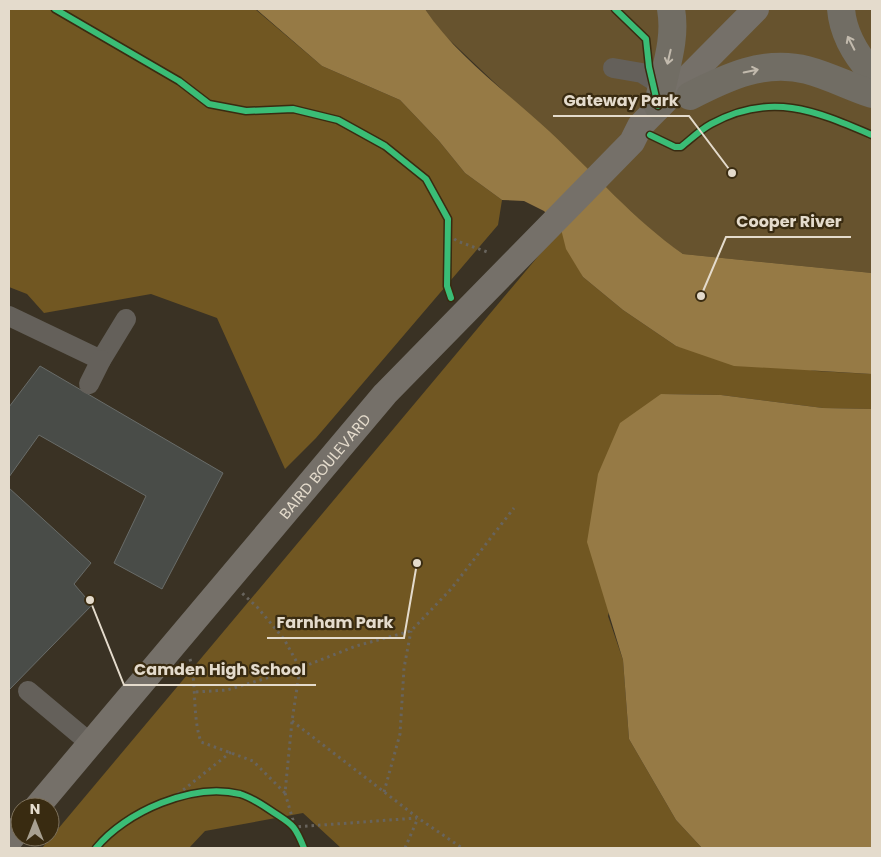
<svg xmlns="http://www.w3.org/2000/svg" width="881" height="857" font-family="Poppins,sans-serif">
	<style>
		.green { fill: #67532e }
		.forest { fill: #715722 }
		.water { fill: #967a45 }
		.building { fill: #494c48; stroke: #696c69 }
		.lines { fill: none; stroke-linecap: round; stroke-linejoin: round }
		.path { stroke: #68645d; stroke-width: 3; stroke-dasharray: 2.5 4; stroke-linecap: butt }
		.minor { stroke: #64605a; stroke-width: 20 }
		.major { stroke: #757069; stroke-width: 26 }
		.highway { stroke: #716d64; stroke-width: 28 }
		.cycleway-casing { stroke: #392b11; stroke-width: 9 }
		.cycleway { stroke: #3abd76; stroke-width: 6 }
		.oneway { stroke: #c2baad }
		.labels { text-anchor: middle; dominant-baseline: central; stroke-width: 4.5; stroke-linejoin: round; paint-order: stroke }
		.street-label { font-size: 15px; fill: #e4dbcc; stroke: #392b11 }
		.leader { fill: none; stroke: #e4dbcc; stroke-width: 2 }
		.callout-dot { fill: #e4dbcc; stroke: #392b11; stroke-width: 2 }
		.callout-label { font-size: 16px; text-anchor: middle; font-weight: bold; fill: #e4dbcc; stroke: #392b11; stroke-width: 4.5; stroke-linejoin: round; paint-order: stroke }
	</style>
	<rect width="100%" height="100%" fill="#3a3224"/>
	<polygon class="green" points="425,9 872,9 872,273 683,254 659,238 440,31"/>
	<g class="forest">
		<polygon points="9,9 255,9 322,66 400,100 439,141 465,173 502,200 498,225 316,438 285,469 217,318 151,294 44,313 27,294 9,287"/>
		<polygon points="561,229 583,277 623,310 676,346 816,371 872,374 872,409 823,408 721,395 661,394 608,616 623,660 629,739 676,820 702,848 341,848 303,813 205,831 189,848 42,848"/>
	</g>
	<g class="water">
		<path d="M 256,9 L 425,9 C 456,56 507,92 549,131 C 593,172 634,220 683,254 L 872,273 L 872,374 L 734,366 L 676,346 L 623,310 L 583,277 L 566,249 L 561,229 L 544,211 L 524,201 L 502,200 L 465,173 L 439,141 L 400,100 L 322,66 Z"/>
		<polygon points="661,394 721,395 823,408 872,409 872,848 702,848 676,820 629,739 623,660 587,542 598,474 620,423"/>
	</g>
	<g class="building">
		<polygon points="40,366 223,473 162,589 114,563 146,496 39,435 9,477 9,407"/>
		<polygon points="9,488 91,563 74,584 92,605 9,690"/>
	</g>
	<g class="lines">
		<g class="path">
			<polyline points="449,235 457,241 490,253"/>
			<path d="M 190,659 C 197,686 192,716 201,742 L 253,761 L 285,793 L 292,721 L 300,668 L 284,639 L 258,608 L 242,593"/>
			<polyline points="196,692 227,690 300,668 356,646 411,631 451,589 514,508"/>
			<polyline points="292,721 418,818 462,848"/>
			<polyline points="384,792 400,734 404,668 411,631"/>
			<polyline points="285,793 295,827 417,818"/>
			<polyline points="173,798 231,752"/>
			<polyline points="405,848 418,818"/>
		</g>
		<g class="minor">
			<polyline points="613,68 642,73 661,85"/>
			<polyline points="9,316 101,360 126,319"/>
			<polyline points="89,384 101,360"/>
			<polyline points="28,691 90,743"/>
		</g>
		<g class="major">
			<path id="s1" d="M 37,807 L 385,394 L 632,142 L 640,126 L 756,9"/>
			<polyline points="9,841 20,827"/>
		</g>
		<g class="highway">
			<path d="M 841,9 C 843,34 855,54 872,73"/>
			<path d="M 690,96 C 727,77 765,59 807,70 C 830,76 850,87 872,94"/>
			<path d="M 658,106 C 663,74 677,42 671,9"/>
		</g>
		<g class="cycleway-casing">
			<g id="cycleway">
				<polyline points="55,9 179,81 209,104 246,111 293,109 338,120 385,146 426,179 448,219 447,286 451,298"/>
				<polyline points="615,9 646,39 649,67 658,106"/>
				<path d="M 650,135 L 675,147 L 681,147 C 691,139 700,130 711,124 C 771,91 816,111 872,135"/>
				<path d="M 96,848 C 125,812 193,782 240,794 C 250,797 261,804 270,810 C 292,825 294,823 304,848"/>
			</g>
		</g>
		<use href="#cycleway" class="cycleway"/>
	</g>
	<defs><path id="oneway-shaft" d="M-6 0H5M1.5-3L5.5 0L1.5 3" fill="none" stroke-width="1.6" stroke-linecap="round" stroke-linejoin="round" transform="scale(1.25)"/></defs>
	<g class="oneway">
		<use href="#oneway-shaft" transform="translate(851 43) rotate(-117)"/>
		<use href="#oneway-shaft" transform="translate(669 57) rotate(103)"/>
		<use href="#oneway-shaft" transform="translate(751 71) rotate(-12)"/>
	</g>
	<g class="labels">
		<g class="street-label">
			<text stroke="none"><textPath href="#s1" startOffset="446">BAIRD BOULEVARD</textPath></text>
		</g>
	</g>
	<path class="leader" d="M732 173L689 116H553M701 296L726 237H851M417 563L404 638H267M90 600L124 685H316"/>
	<g class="callout-dot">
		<circle cx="732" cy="173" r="5"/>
		<circle cx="701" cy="296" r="5"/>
		<circle cx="417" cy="563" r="5"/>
		<circle cx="90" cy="600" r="5"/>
	</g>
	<g class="callout-label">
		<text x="621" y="106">Gateway Park</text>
		<text x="789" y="227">Cooper River</text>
		<text x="335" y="628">Farnham Park</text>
		<text x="220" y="675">Camden High School</text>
	</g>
	<rect width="881" height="857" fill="none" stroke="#e4dbcc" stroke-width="20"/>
	<g transform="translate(35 822)"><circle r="24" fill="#392b11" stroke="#7d715c"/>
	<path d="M0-4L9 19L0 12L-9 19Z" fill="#a8a091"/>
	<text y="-8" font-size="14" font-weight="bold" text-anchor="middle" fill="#e4dbcc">N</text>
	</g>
</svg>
